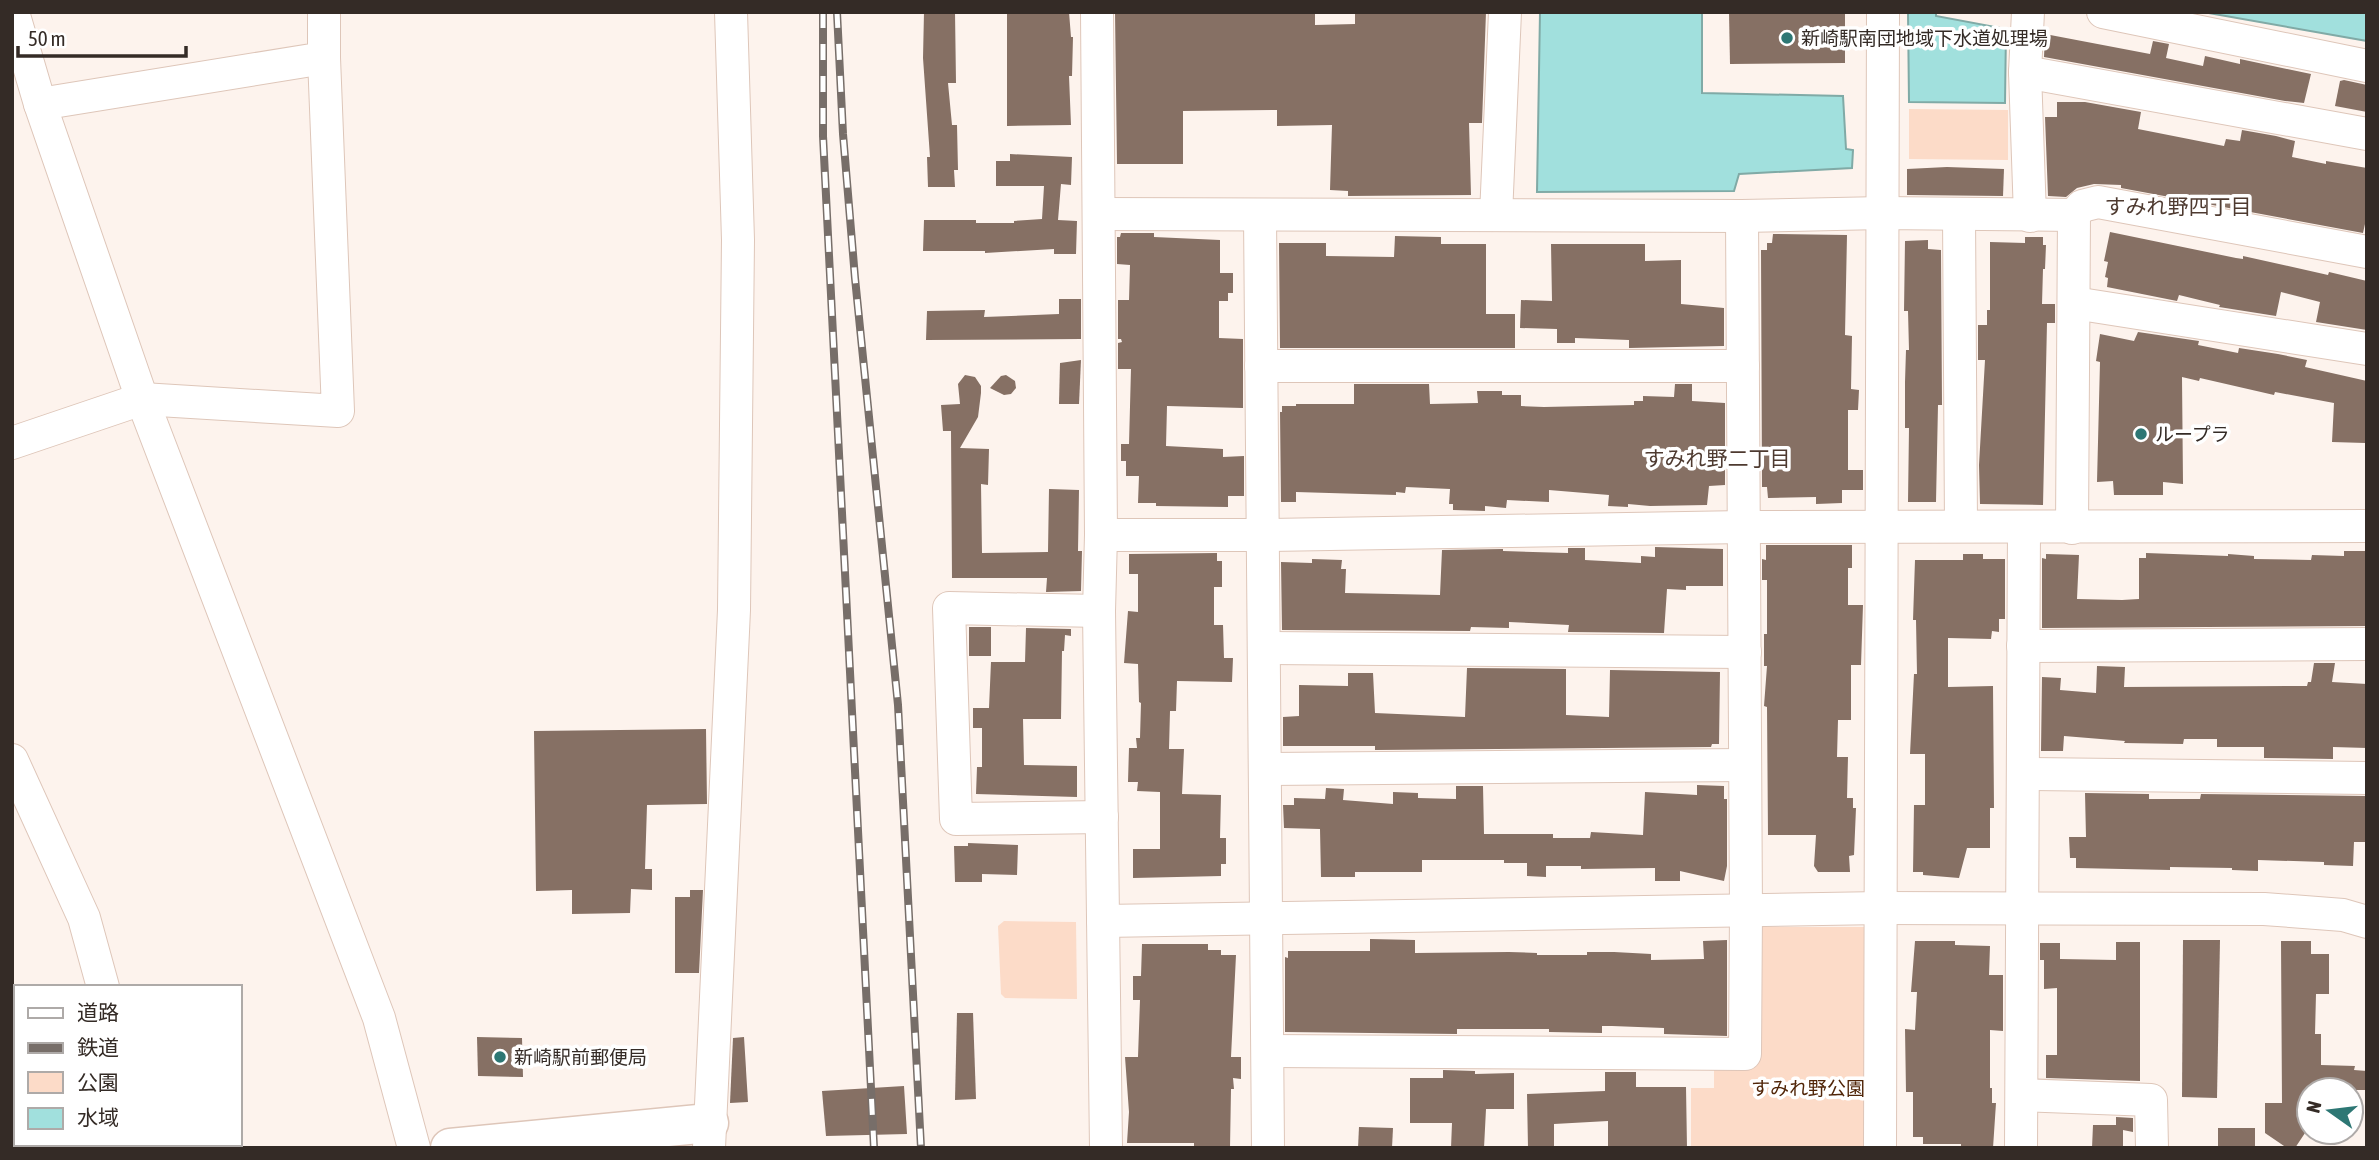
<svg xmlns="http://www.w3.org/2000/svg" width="2379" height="1160" font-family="'Asap Condensed','Noto Sans JP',sans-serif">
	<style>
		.green { fill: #fcdbc8 }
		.water { fill: #a1e0dd; stroke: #80aaa6; stroke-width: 2 }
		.building { fill: #867064 }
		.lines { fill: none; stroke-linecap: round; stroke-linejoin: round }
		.minor-casing { stroke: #dec6b9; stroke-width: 34 }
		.major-casing { stroke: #dec6b9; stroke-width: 41 }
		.minor { stroke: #fff; stroke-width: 32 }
		.major { stroke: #fff; stroke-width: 38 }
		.rail-casing { stroke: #776e69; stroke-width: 8 }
		.rail { stroke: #fff; stroke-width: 5; stroke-dasharray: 16; stroke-linecap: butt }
		.poi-dot { fill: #2d7774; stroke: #fff; stroke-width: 2.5 }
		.labels { text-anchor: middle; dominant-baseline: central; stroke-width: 7; stroke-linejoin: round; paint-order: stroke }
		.poi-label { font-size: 19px; fill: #342b26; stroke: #fff; text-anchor: start }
		.park-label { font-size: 19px; fill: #502508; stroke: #fff }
		.neighbourhood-label { font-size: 21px; fill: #4e3a30; stroke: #fff }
	</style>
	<rect width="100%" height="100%" fill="#fdf3ed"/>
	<g class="green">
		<polygon points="1909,109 2008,110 2008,160 1909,159"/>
		<polygon points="1004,921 1076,922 1077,999 1005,998 1001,994 998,926"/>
		<polygon points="1754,927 1869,927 1868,1148 1691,1148 1691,1088 1714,1088 1714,1067 1753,1067"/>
	</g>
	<g class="water">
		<polygon points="1540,12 1702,12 1702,93 1843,96 1846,149 1853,150 1852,168 1739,174 1734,191 1537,192"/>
		<polygon points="1908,12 1936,12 1936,16 2006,29 2005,103 1909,102"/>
		<polygon points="2203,12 2367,12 2367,41"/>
	</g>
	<g class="building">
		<polygon points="924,12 955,12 956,83 948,83 952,125 957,125 958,170 954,170 955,187 928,187 927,157 930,157 923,58"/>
		<polygon points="1007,12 1069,12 1071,37 1073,37 1072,76 1069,76 1071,125 1007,126"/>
		<polygon points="1115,12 1315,12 1315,25 1355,24 1355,14 1365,12 1486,12 1482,123 1469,123 1471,195 1348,196 1348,191 1330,190 1332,125 1277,126 1277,110 1183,111 1183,164 1117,164"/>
		<polygon points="1729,12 1845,12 1845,63 1730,64"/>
		<polygon points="2045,34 2150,54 2153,41 2169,44 2166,58 2203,66 2205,56 2240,64 2240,59 2311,74 2304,103 2285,101 2044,57"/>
		<polygon points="2344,80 2367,85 2367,112 2335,106 2340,81"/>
		<polygon points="2057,102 2085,102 2141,112 2138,129 2224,146 2226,139 2240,141 2242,130 2276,136 2295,141 2292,157 2326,164 2326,161 2367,168 2367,215 2363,233 2121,188 2121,185 2094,184 2077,188 2066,197 2048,196 2045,117 2057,117"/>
		<polygon points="1010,154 1072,157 1071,185 1061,184 1058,220 1077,221 1076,254 1054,254 1054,249 985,253 985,251 923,251 924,220 976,220 976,223 1014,223 1014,221 1042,219 1044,186 996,186 996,161 1010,161"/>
		<polygon points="1947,167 2004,169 2003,196 1907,195 1907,169"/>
		<polygon points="2110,232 2236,258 2243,259 2243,256 2328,275 2329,272 2367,281 2367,330 2316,322 2320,302 2281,292 2276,316 2219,307 2220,305 2179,295 2177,301 2107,287 2108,278 2105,277 2108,262 2104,261"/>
		<polygon points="1121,233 1154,233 1154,237 1220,240 1220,273 1233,273 1233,293 1228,293 1228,301 1219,301 1219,338 1243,339 1243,408 1167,406 1166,446 1223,449 1223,457 1244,456 1244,496 1228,496 1228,507 1156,506 1156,503 1138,503 1139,476 1126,476 1126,461 1121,461 1121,444 1129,444 1131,369 1118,369 1118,343 1122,342 1121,339 1118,339 1118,300 1129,300 1130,265 1117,264 1117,237 1120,237"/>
		<polygon points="1773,234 1847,235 1845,335 1852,336 1851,389 1859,390 1858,410 1848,410 1848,470 1863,470 1863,490 1842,490 1842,503 1816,504 1816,497 1768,498 1767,487 1762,487 1761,250 1767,250 1767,243 1772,243"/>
		<polygon points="1395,236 1441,237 1441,244 1486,244 1486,314 1515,314 1515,348 1280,348 1279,243 1326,243 1326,256 1394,257"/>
		<polygon points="2025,237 2043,237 2043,245 2046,245 2045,269 2043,269 2042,304 2055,304 2055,323 2047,323 2043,505 1980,504 1979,465 1985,360 1978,360 1978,325 1987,325 1987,310 1990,310 1990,242 2025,243"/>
		<polygon points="1928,240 1928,249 1941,250 1942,405 1938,405 1936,502 1908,502 1909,428 1905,428 1905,382 1906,350 1909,350 1908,311 1904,311 1905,241"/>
		<polygon points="1551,244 1645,244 1645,261 1681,260 1681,304 1724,308 1724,346 1629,348 1629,340 1575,338 1575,343 1557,343 1557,329 1520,328 1521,300 1552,301"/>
		<polygon points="1059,299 1081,299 1081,339 926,340 927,311 985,310 984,317 1059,314"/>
		<polygon points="2138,332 2199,341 2198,345 2238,353 2239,348 2278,354 2307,360 2305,367 2367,381 2365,443 2332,442 2334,403 2275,392 2274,395 2200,378 2199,381 2182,377 2183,484 2163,482 2163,495 2114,495 2113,481 2097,482 2100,362 2096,361 2100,334 2134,341"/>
		<polygon points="1081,360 1079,404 1059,404 1060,363"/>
		<polygon points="965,375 975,377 981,386 981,393 978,417 960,448 989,449 988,485 981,484 982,553 1048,552 1049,489 1079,490 1078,551 1082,551 1081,591 1046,592 1047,578 952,578 951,431 943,431 941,405 960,404 958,384"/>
		<polygon points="1006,375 1015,381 1016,388 1011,394 1004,395 990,388 1001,376"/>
		<polygon points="1354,384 1429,384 1430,404 1478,403 1477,391 1502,391 1502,395 1521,395 1521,406 1544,407 1634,405 1634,401 1643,401 1643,396 1674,397 1675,384 1692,384 1692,401 1725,403 1725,485 1709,486 1707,505 1650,506 1628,504 1628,507 1608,506 1609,495 1549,490 1549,502 1507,500 1506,508 1485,506 1485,511 1453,510 1453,504 1449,504 1450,489 1406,487 1405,493 1396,492 1396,495 1296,492 1296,502 1281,502 1280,412 1282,412 1282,406 1296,406 1296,404 1354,404"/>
		<polygon points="1766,545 1852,545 1852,568 1848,568 1848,605 1863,605 1861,665 1851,665 1851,720 1838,720 1837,757 1848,757 1847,798 1853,798 1853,808 1856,808 1854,855 1849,856 1850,872 1818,872 1814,866 1816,835 1768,835 1767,707 1764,706 1767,666 1764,666 1764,634 1767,634 1767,580 1762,580 1762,559 1766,560"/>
		<polygon points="1655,547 1723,549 1723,586 1686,586 1686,590 1667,589 1664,633 1568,632 1569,625 1509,622 1509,628 1471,627 1470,631 1282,630 1281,562 1312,563 1312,559 1342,560 1341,569 1346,569 1345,593 1440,595 1442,550 1503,549 1503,551 1568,553 1568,548 1585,548 1585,560 1641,563 1641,556 1655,557"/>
		<polygon points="2344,551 2367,551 2367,626 2042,628 2042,558 2046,559 2046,554 2079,555 2077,599 2122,600 2139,599 2139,558 2146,558 2146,553 2228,556 2228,554 2254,556 2254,559 2311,560 2312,555 2344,556"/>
		<polygon points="1217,553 1217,561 1222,561 1222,587 1214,587 1214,625 1223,625 1224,658 1233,658 1232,682 1177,681 1176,711 1170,711 1169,749 1184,749 1182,794 1221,795 1220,838 1226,838 1226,864 1221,864 1221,876 1133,878 1133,849 1160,849 1160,792 1137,791 1138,782 1128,782 1129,748 1137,748 1136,738 1140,738 1141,703 1139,702 1138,664 1124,663 1128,611 1138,612 1138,574 1129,574 1129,554"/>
		<polygon points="1963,554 1983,554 1983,559 2005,559 2005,619 1999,619 1999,632 1992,631 1991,639 1948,638 1948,687 1993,686 1994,808 1990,808 1990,848 1967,848 1959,878 1923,875 1923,872 1913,872 1914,805 1925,805 1925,754 1910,754 1914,674 1917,674 1916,620 1913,620 1915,560 1963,560"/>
		<rect x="969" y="627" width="22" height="29"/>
		<polygon points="1026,628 1071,629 1071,636 1065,635 1064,651 1062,651 1061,719 1023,719 1024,765 1077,766 1077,797 976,794 977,767 982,767 982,728 973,728 973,708 989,708 991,662 1025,662"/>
		<polygon points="2314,663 2335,663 2332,682 2367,684 2367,748 2333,747 2333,759 2264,758 2264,747 2217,747 2217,739 2184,739 2183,744 2124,743 2125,741 2064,736 2063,751 2041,751 2042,677 2061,678 2060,690 2096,693 2097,666 2125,667 2124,687 2307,686 2308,682 2311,682"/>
		<polygon points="1467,668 1566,669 1566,715 1609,717 1610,670 1720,672 1719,744 1712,744 1711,747 1375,750 1375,746 1283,746 1283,717 1299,716 1299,685 1348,686 1348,673 1373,673 1375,713 1465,717"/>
		<polygon points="706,729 707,804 647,805 645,869 652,869 652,890 631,889 630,913 572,914 572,890 536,891 534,731"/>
		<polygon points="1697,785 1724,786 1724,799 1727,799 1727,866 1724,881 1680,871 1680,881 1655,881 1655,868 1581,869 1581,866 1546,866 1546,877 1527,876 1527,863 1504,863 1504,860 1422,860 1422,872 1355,872 1355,877 1321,877 1320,829 1284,828 1283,805 1294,805 1294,798 1325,799 1326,788 1344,789 1343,800 1393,804 1393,792 1418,793 1418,798 1456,799 1456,786 1483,786 1484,834 1553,834 1553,838 1590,838 1591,832 1643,835 1645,792 1697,795"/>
		<polygon points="2085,793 2149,794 2149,799 2200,799 2201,794 2367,796 2367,842 2354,842 2353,866 2324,865 2324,862 2258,860 2258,871 2232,870 2232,868 2170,867 2170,870 2076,868 2076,858 2070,858 2069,837 2086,837"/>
		<polygon points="968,843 1018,845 1017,875 982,874 982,882 955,882 954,846 968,846"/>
		<polygon points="690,890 703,890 699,973 675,973 675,897 690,897"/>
		<polygon points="1370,939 1415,940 1415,953 1509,952 1537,953 1537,955 1587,955 1587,952 1614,952 1651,954 1651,960 1704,959 1703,941 1727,940 1727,1036 1664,1034 1664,1028 1612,1026 1602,1026 1602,1033 1549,1032 1549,1029 1457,1029 1457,1034 1285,1032 1285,957 1288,958 1288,951 1370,951"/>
		<polygon points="2183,940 2220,940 2217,1098 2182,1097"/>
		<polygon points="1915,941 1955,941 1955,945 1990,946 1989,975 2003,975 2003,1031 1990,1030 1990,1088 1992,1088 1992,1103 1996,1103 1993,1148 1961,1148 1961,1144 1923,1144 1923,1137 1913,1137 1913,1092 1906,1092 1905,1029 1915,1030 1917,992 1911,992"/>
		<polygon points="2281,941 2311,941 2311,954 2329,954 2329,994 2316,994 2315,1034 2321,1034 2321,1065 2355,1066 2354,1070 2367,1071 2367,1090 2309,1090 2309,1127 2295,1148 2287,1148 2265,1133 2265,1103 2282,1103"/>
		<polygon points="2116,942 2140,942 2140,1081 2046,1078 2046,1055 2057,1055 2057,988 2044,989 2044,960 2040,960 2040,943 2060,943 2060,959 2116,960"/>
		<polygon points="1142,944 1208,944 1208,950 1221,950 1221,955 1236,955 1231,1057 1241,1057 1241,1079 1233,1078 1234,1089 1231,1089 1230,1148 1194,1148 1194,1143 1127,1143 1129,1112 1125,1057 1138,1057 1140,1000 1133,1000 1133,976 1141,976"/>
		<polygon points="957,1013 973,1013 976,1099 955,1100"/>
		<polygon points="477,1037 522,1038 523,1077 478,1076"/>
		<polygon points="744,1037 748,1102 730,1103 733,1038"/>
		<polygon points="1443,1070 1475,1071 1475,1074 1514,1073 1514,1109 1486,1109 1484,1148 1451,1148 1452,1123 1410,1123 1410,1078 1443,1078"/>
		<polygon points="1605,1072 1636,1072 1636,1087 1686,1087 1687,1148 1608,1148 1608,1121 1554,1124 1554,1148 1528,1148 1527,1094 1605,1091"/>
		<polygon points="904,1086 907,1134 826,1136 822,1091"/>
		<polygon points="2116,1117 2133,1118 2133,1132 2123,1130 2123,1148 2092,1148 2093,1125 2116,1125"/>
		<polygon points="1359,1127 1393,1128 1392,1148 1358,1148"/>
		<rect x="2218" y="1128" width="37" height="20"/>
	</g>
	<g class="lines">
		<g class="minor-casing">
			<g id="minor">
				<polyline points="13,12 40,104 142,399 379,1018 414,1148"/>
				<polyline points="1097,12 1101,535 1099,611 1106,1148"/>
				<polyline points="2028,12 2025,72 2030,216"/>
				<polyline points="2103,12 2367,66"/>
				<polyline points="2025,72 2367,134"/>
				<polyline points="40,104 324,58 324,12"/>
				<polyline points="1099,214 1742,216 1882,213 2074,215"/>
				<polyline points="1959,214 1961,526"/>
				<polyline points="1260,215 1268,1148"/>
				<polyline points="1496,215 1505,12"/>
				<polyline points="2074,303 2367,349"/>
				<polyline points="1261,366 1743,366"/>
				<polyline points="12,443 142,399 338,411 324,58"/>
				<polyline points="2072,528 2074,215 2082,206 2098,202 2367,252"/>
				<polyline points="1101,535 1263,535 1744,527 2367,526"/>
				<polyline points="1099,611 949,608 956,819 1102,817"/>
				<polyline points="2023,646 2367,644"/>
				<polyline points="1264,648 1745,652"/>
				<polyline points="12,760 84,918 103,987"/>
				<polyline points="1265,769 1745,765"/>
				<polyline points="2023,774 2367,778"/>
				<polyline points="1103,921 1881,908 2264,909 2343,915 2367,922"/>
				<polyline points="1268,1051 1745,1054 1746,911 1742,216"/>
				<polyline points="2022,1095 2151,1100 2152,1148"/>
				<polyline points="146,1144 147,1148"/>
				<polyline points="709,1148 734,610 738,240 731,12"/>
				<polyline points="1880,1148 1883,12"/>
				<polyline points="2021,1148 2024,528"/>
			</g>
		</g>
		<g class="major-casing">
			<polyline id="major" points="450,1148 709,1123"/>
		</g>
		<use href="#minor" class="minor"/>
		<use href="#major" class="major"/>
		<g class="rail-casing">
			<g id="rail">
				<polyline points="823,12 823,136 874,1148"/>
				<polyline points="837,12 843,134 855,278 898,705 921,1148"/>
			</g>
		</g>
		<use href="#rail" class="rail"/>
	</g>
	<g class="poi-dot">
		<circle cx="1787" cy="38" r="7"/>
		<circle cx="2141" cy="434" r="7"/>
		<circle cx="500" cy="1057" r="7"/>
	</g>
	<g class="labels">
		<g class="poi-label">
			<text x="1801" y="38">新崎駅南団地域下水道処理場</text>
			<text x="2155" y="434">ループラ</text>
			<text x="514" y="1057">新崎駅前郵便局</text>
		</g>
		<g class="park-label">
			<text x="1808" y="1088">すみれ野公園</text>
		</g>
		<g class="neighbourhood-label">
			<text x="2178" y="206">すみれ野四丁目</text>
			<text x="1717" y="458">すみれ野二丁目</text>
		</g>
	</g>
	<rect width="2379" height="1160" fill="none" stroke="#342b26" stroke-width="28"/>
	<rect x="14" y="985" width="228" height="161" fill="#ffffff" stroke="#aeaaa8" stroke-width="2"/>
	<rect x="28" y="1008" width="35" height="10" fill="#ffffff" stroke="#aeaaa8" stroke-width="2"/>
	<text x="77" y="1020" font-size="21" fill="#342b26">道路</text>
	<rect x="28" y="1043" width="35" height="10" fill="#776e69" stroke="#aeaaa8" stroke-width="2"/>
	<text x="77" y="1055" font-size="21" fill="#342b26">鉄道</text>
	<rect x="28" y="1072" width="35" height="21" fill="#fcdbc8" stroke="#aeaaa8" stroke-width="2"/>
	<text x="77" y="1090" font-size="21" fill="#342b26">公園</text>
	<rect x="28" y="1108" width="35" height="21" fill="#a1e0dd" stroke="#aeaaa8" stroke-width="2"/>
	<text x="77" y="1125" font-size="21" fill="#342b26">水域</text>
	<g transform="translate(2330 1111) rotate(284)"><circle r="33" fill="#ffffff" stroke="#aeaaa8" stroke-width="2"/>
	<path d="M0-5L12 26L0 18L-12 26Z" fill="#2d7774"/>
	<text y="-10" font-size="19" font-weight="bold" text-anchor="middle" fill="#342b26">N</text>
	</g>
	<path d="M18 46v10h168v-10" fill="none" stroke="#342b26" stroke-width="3.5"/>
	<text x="28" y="46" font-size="21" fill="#342b26" stroke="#ffffff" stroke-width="5" paint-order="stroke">50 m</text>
</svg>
